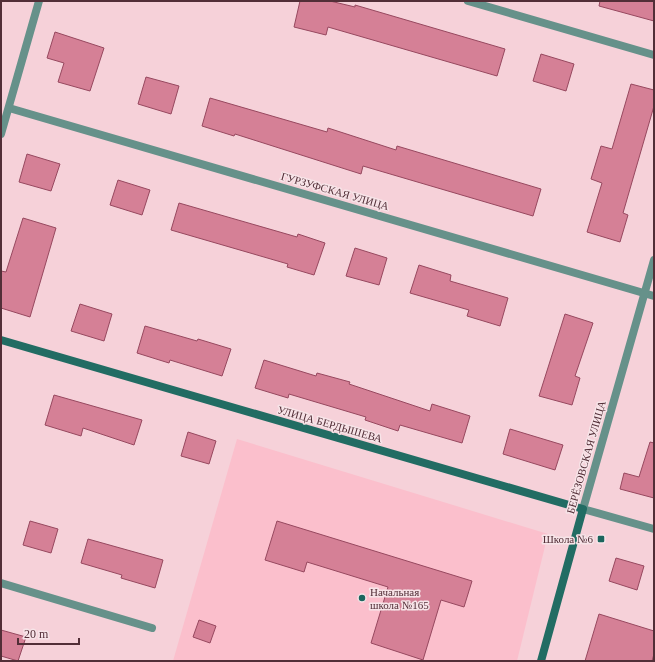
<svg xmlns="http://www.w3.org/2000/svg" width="655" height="662" font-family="Georgia,serif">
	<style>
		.built { fill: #fbbfcc }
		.building { fill: #d58096; stroke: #97485f }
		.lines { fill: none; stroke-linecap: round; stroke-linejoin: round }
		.lane { stroke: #66918a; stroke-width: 8 }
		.street { stroke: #66918a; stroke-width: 8 }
		.secondary { stroke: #226c63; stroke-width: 8 }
		.poi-dot { fill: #1b655d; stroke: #f7e4e8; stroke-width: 1.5 }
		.labels { text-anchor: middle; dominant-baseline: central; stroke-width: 3; stroke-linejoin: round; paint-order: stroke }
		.street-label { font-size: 11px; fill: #522e37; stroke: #f7e4e8 }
		.poi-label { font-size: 11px; fill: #522e37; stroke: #f7e4e8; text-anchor: end }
	</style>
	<rect width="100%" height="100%" fill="#f6d1d9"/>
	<polygon class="built" points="237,439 548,534 517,661 173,661"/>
	<g class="building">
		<polygon points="300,1 330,1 355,7 355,5 505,49 497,76 328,27 326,35 294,27"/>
		<polygon points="600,1 654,1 654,21 599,6"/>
		<polygon points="55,32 104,48 90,91 58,82 64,63 47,58"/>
		<polygon points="541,54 574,64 566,91 533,81"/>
		<polygon points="146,77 179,86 171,114 138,104"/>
		<polygon points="631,84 654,90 654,106 623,213 628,215 620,242 587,232 602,183 591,179 601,146 612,149"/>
		<polygon points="210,98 327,132 328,128 396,150 397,146 541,189 533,216 363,166 361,174 235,134 234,136 202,126"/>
		<polygon points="27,154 60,164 51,191 19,182"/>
		<polygon points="118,180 150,190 142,215 110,205"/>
		<polygon points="179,203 297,237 298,234 325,243 314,275 287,267 288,264 171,230"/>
		<polygon points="23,218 56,228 30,317 1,308 1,271 6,272"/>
		<polygon points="355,248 387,258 379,285 346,276"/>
		<polygon points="419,265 451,275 450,281 508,298 500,326 467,316 469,310 410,293"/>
		<polygon points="80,304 112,314 104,341 71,331"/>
		<polygon points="565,314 593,323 575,376 580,378 572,405 539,396"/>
		<polygon points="145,326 197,341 198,339 231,349 222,376 170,360 169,363 137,353"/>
		<polygon points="264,360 316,376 317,373 350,382 349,384 430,411 432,404 470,416 462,443 400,425 398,431 365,420 366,417 289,394 288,398 255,388"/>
		<polygon points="54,395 142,420 134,445 83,428 81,436 45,425"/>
		<polygon points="510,429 563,445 555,470 503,454"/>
		<polygon points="188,432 216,441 209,464 181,456"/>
		<polygon points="650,442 654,443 654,498 620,489 624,473 639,477"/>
		<polygon points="30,521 58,529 51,553 23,545"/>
		<polygon points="277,521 472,581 464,607 441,600 423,660 371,643 388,587 307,562 304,572 265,560"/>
		<polygon points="88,539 163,560 155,588 121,578 122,575 81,563"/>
		<polygon points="616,558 644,566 637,590 609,581"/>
		<polygon points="599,614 654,631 654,654 652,661 585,661"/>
		<polygon points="199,620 216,626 210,643 193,637"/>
		<polygon points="1,630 26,637 18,661 1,656"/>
	</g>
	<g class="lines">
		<polyline class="lane" points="1,583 152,628"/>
		<g class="street">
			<polyline points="468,1 654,55"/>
			<polyline points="9,108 654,296"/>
			<polyline points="1,134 39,1"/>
			<polyline points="654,260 583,509 654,529"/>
		</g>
		<polyline class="secondary" points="1,340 583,509 541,661"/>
	</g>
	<g class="poi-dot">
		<rect x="597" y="535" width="8" height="8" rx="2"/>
		<circle cx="362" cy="598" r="4"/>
	</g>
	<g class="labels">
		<g class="street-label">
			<text transform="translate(335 191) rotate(16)">ГУРЗУФСКАЯ УЛИЦА</text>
			<text transform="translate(330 424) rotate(16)">УЛИЦА БЕРДЫШЕВА</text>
			<text transform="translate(586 457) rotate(-74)">БЕРЁЗОВСКАЯ УЛИЦА</text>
		</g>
		<g class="poi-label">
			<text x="593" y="539">Школа №6</text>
			<text x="370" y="592" text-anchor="start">Начальная<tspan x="370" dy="13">школа №165</tspan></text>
		</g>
	</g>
	<rect width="655" height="662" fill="none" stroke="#522e37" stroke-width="4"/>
	<path d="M18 638v6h61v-6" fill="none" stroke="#522e37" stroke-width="2"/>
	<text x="24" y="638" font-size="12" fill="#522e37" stroke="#f7e4e8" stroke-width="3" paint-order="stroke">20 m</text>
</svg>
